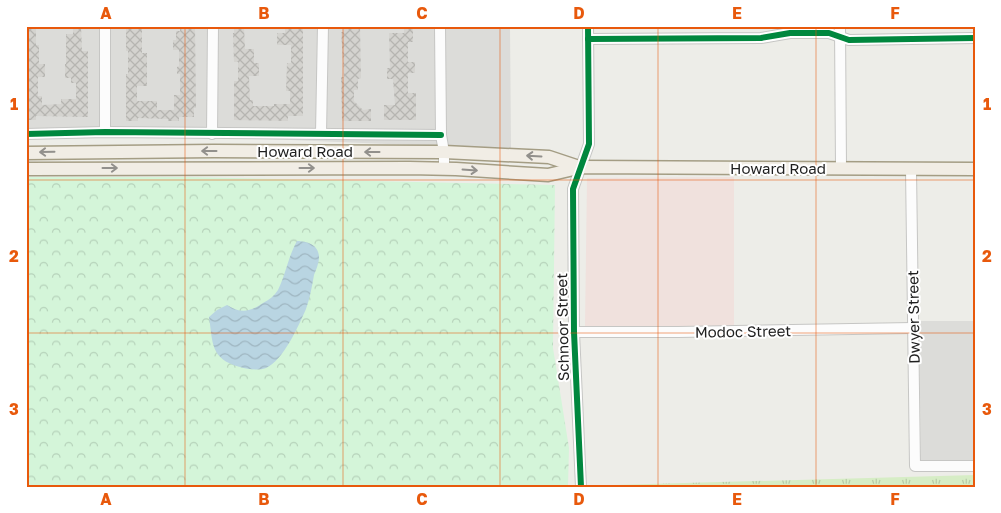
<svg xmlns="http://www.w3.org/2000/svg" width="1001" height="513" font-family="'Golos Text',sans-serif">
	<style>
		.residential { fill: #dcdcd9 }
		.commercial { fill: #f0e1dd }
		.grass { fill: url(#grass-tufts) }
		.park { fill: url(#park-crowns) }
		.water { fill: url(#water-waves) }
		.building { fill: url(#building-cross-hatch) }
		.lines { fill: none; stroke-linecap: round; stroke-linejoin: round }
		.minor-casing { stroke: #c6c6c4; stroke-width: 12 }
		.major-casing { stroke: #a49d84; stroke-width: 15 }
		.minor { stroke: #fcfcfc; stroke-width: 10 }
		.major { stroke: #f1ede5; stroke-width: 12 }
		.cycleway-casing { stroke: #fff; stroke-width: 9 }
		.cycleway { stroke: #00873e; stroke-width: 6 }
		.oneway { stroke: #92908c }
		.grid { fill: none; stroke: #e8590c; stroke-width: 1; stroke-opacity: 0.55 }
		.labels { text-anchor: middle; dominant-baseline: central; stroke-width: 4; stroke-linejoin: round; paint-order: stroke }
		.street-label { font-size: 15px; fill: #1f1f1f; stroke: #fff }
		.neatline { fill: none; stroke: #e8590c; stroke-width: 2 }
		.grid-label { font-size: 16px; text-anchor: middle; font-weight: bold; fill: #e8590c }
	</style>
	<defs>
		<pattern id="grass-tufts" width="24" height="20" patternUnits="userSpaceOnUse" patternTransform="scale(1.25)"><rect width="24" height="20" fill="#d6edc5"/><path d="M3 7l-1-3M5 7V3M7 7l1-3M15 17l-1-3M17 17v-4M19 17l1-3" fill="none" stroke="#b7cba9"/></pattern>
		<pattern id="park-crowns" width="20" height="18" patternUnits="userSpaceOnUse" patternTransform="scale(1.25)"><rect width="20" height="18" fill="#d4f5d9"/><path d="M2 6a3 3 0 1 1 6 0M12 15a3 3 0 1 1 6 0" fill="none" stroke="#b6d2ba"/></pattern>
		<pattern id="water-waves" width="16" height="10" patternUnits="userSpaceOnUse" patternTransform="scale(1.25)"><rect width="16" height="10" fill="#b9d5e2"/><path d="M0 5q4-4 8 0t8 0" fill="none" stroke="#9fb6c1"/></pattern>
		<pattern id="building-cross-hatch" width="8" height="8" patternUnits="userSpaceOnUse" patternTransform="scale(1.25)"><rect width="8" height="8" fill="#d4d3cf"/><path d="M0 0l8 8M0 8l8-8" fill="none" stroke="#b6b5b1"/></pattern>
	</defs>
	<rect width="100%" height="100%" fill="#edede8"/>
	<g class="residential">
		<polygon points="26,26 583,26 583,28 510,28 511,148 460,147 26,129"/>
		<polygon points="919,321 975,321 975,463 921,463"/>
	</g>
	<polygon class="commercial" points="734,177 734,327 585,326 587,178"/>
	<polygon class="grass" points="975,475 975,487 614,487 614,485"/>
	<polygon class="park" points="26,177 189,177 555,185 553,348 569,448 568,487 26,487"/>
	<path class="water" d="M 297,241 C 307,241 319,245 319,257 C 319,263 316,270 314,275 C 312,286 310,298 306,309 C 299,325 283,361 266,368 C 258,371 247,369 240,367 C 210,359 213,343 209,317 L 217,310 L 227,305 C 241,314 250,312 263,303 C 269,300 274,296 278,290 C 286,274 288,257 297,241 Z"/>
	<g class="building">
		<polygon points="26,26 36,26 36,45 39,45 39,64 45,64 45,77 38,77 38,96 42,96 42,105 61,104 61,99 76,99 76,83 71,83 71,78 65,78 65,64 66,64 66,34 73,34 73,26 81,26 82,51 88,51 88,117 36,116 36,120 26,120"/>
		<polygon points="126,26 142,26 142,53 147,53 147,86 137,86 137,101 157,101 157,110 174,110 174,95 180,95 180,74 177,74 177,67 179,66 179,50 173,50 173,40 176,40 176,31 180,31 180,26 195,26 196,108 194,108 194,117 179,117 179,121 168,121 168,119 138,118 138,121 126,121 126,74 128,74 128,51 126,51"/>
		<polygon points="234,26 244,26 245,49 254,49 254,63 259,63 259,76 249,76 250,100 253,100 253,106 274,106 274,104 290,104 290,91 286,91 287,63 291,63 291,45 277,45 277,33 285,33 285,26 303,26 303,116 288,116 288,121 234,120 234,81 238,81 238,62 234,62 233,33 234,33"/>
		<polygon points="343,26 360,26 361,78 358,79 358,90 354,90 354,101 363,110 371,109 371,121 342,121 341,77 344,77 341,32 343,32"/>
		<polygon points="404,26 413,26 413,42 408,42 408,62 415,62 415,73 408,73 408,93 416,93 416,120 384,120 384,105 395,105 393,79 387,79 387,68 390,68 389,33 404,33"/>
	</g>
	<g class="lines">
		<g class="minor-casing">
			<g id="minor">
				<polyline points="440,26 441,135 444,152 444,169"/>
				<polyline points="840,26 841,168"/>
				<polyline points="588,39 761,38 790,33 829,33 849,40 975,38"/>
				<polyline points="105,132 105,26"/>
				<polyline points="321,133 323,26"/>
				<polyline points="26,134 105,132 441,135"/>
				<polyline points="212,134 213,26"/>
				<polyline points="911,169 915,466 975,466"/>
				<polyline points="574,332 678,332 913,328"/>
				<polyline points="581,487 574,332 573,189 589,144 588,26"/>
			</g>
		</g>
		<g class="major-casing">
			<g id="major">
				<polyline points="26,153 214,151 444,152 549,157 579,167"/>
				<polyline points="26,169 409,168 456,169 548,175 582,167 975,169"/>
			</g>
		</g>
		<use href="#minor" class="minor"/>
		<use href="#major" class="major"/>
		<g class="cycleway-casing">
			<g id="cycleway">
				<polyline points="588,39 761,38 790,33 829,33 849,40 975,38"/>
				<polyline points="26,134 105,132 441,135"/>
				<polyline points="581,487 574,332 573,189 589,144 588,26"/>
			</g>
		</g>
		<use href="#cycleway" class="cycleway"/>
	</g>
	<defs><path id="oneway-shaft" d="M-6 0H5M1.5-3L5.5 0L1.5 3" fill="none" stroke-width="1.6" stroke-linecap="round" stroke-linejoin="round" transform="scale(1.25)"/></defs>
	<g class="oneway">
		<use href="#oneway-shaft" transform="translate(209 151) rotate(180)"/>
		<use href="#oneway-shaft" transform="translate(47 152) rotate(179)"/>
		<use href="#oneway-shaft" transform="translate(372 152) rotate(-180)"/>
		<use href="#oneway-shaft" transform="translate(534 156) rotate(-177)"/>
		<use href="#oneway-shaft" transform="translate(110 168)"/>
		<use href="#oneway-shaft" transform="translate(307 168)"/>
		<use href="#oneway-shaft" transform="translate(470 170) rotate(4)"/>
	</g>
	<path class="grid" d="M 185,26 L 185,487M 343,26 L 343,487M 500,26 L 500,487M 658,26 L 658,487M 816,26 L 816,487M 26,180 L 975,180M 26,333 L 975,333"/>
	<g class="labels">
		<g class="street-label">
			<text x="305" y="151">Howard Road</text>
			<text x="778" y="168">Howard Road</text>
			<text transform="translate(913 317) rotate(-91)">Dwyer Street</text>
			<text transform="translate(562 327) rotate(-91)">Schnoor Street</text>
			<text transform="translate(743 331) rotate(-1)">Modoc Street</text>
		</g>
	</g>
	<rect width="1001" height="513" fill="none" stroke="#ffffff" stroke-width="55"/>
	<rect x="28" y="28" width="946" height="458" class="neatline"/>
	<g class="grid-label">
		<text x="106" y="19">A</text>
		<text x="264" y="19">B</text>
		<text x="422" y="19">C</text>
		<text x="579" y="19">D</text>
		<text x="737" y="19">E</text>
		<text x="895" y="19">F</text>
		<text x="14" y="110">1</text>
		<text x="987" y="110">1</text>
		<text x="14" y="262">2</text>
		<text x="987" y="262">2</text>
		<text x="14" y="415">3</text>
		<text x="987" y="415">3</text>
		<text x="106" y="505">A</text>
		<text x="264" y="505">B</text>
		<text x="422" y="505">C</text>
		<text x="579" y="505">D</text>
		<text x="737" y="505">E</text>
		<text x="895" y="505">F</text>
	</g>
</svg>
